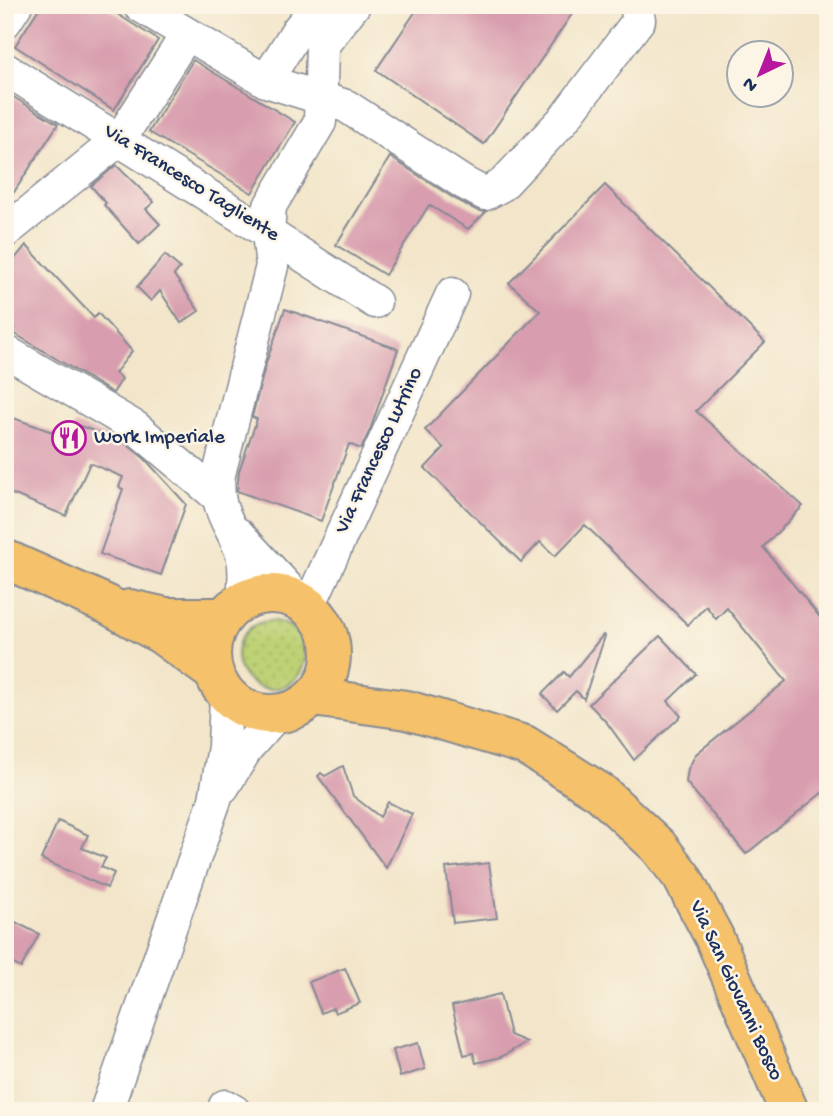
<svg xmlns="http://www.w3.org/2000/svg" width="833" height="1116" font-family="'Gochi Hand',sans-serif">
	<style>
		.grass { fill: url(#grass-dots); stroke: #6c806a; stroke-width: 2 }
		.building { fill: #d89dae }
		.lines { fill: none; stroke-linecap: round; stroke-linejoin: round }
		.minor-casing { stroke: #868a94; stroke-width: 35 }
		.major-casing { stroke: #868a94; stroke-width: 42 }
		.minor { stroke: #fff; stroke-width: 32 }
		.major { stroke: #f5c16b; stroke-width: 38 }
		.labels { text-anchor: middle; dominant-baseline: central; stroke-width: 5; stroke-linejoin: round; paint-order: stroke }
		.street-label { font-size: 21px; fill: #1b2f5e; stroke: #fcf5e5 }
		.poi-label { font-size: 21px; fill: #1b2f5e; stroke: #fcf5e5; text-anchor: start }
	</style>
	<defs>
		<pattern id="grass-dots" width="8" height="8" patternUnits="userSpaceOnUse" patternTransform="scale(1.75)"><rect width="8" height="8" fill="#bed175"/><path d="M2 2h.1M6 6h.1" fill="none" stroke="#a3b468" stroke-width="1.8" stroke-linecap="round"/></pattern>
	</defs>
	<rect width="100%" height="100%" fill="#fcf5e5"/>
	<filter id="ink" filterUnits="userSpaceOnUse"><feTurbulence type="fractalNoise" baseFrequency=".0143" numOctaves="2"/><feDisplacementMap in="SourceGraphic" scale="14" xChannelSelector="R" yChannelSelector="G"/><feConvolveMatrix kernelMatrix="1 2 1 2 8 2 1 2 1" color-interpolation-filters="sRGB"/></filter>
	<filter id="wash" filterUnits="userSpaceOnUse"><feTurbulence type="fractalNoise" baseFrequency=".00686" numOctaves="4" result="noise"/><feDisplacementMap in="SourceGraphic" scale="28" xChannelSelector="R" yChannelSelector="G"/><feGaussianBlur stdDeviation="1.57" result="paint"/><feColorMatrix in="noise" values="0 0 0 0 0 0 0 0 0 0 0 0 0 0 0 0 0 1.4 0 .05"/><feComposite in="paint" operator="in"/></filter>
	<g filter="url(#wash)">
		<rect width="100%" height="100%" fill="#f2e5c9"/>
		<circle class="grass" cx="271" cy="655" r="34"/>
		<g id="blocks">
			<g class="building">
				<polygon points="41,5 103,5 158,40 114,110 15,46"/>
				<polygon points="420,5 578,5 484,144 376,70"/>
				<polygon points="193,60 295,122 252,193 149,132"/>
				<polygon points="5,92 58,124 5,206"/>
				<polygon points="390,157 455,199 476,210 486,212 468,229 429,205 385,275 336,245"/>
				<polygon points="116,165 154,202 146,209 160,224 139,244 104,205 106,203 91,186"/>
				<polygon points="605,185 765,342 696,411 803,506 763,547 828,627 828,788 746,854 686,782 688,769 696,754 786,681 727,608 716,619 706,606 688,625 585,525 555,556 540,542 521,562 425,468 444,448 425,430 540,311 509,283"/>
				<polygon points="26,245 94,318 98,313 132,351 115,373 122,379 113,393 12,332 15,328 5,321 5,299 11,289 5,285 5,271"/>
				<polygon points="165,255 180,268 174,275 199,311 181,323 160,291 151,301 137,287"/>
				<polygon points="285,309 398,349 370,430 361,449 349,444 321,521 237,491 239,471 257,419 252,417 266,363"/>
				<polygon points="5,415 69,438 75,424 125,443 145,459 186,504 161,575 100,554 123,489 119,487 123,477 90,463 66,516 5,491"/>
				<polygon points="603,635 605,636 584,699 576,691 557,710 542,694 564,672 569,677"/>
				<polygon points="660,636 696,674 668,701 681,716 634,760 607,723 589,704"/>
				<polygon points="343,766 353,796 380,817 388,802 412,814 386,868 318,776 321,773 325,776"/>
				<polygon points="58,821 88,835 82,848 106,858 101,867 114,873 107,888 41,859"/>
				<polygon points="489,863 497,918 453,923 446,868"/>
				<polygon points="5,917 39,934 21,968 5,960"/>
				<polygon points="345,968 360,1003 335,1013 333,1008 321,1013 309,982"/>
				<polygon points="500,994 510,1035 527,1042 501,1057 476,1063 473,1053 464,1055 452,1006"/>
				<polygon points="418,1043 425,1069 400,1077 393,1050"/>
			</g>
		</g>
	</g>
	<g filter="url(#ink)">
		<use href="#blocks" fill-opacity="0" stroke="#868a94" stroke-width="2"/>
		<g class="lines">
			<g class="minor-casing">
				<g id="minor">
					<polyline points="139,5 266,81 346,106 464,183 485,194 502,185 563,120 639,20 636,5"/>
					<polyline points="5,22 16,5"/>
					<polyline points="5,69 268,233 375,302"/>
					<polyline points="266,81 297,31 318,5"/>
					<polyline points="5,232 120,139 187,34"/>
					<polyline points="5,351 135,427 216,495"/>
					<polyline points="238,534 300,601"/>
					<path d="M 243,600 C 244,585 247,566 241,551 C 229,520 215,511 219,474 L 272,266 L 268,233 L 270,206 L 320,122 L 322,46 L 354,5"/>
					<polyline points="308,608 452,294"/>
					<polyline points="223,787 247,748 277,714"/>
					<polyline points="225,1106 234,1111"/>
					<polyline points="106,1111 215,800 224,747 226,694"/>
				</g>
			</g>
			<g class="major-casing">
				<g id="major">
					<polyline points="5,559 108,605 162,635 213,672"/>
					<circle cx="271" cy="654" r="60"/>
					<polyline points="130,609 166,617 223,617"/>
					<polyline points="313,697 407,710 525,745 601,793 658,846 682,877 714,937 789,1111"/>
				</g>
			</g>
			<use href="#minor" class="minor"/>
			<use href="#major" class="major"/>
		</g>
	</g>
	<defs>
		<g id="restaurant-ring" transform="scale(1.75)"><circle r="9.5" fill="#fcf5e5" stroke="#b5179e" stroke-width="1.5"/><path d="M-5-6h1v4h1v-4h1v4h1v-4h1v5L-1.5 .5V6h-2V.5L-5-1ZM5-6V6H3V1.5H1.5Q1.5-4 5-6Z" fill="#b5179e"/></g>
	</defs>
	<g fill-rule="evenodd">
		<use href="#restaurant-ring" x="69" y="438"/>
	</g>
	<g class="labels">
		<g class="street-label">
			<text transform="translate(191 184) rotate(32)">Via Francesco Tagliente</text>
			<text transform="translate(380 451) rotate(-65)">Via Francesco Lutrino</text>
			<text transform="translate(735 991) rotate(65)">Via San Giovanni Bosco</text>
		</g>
		<g class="poi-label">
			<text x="94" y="438">Work Imperiale</text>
		</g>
	</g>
	<rect width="833" height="1116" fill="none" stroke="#fcf5e5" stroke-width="28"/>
	<g transform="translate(760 74) rotate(223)"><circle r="33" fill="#fcf5e5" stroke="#a2a6af" stroke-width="2"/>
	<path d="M0-5L12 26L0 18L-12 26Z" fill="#b5179e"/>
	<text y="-10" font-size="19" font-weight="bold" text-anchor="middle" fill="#1b2f5e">N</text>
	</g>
</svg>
